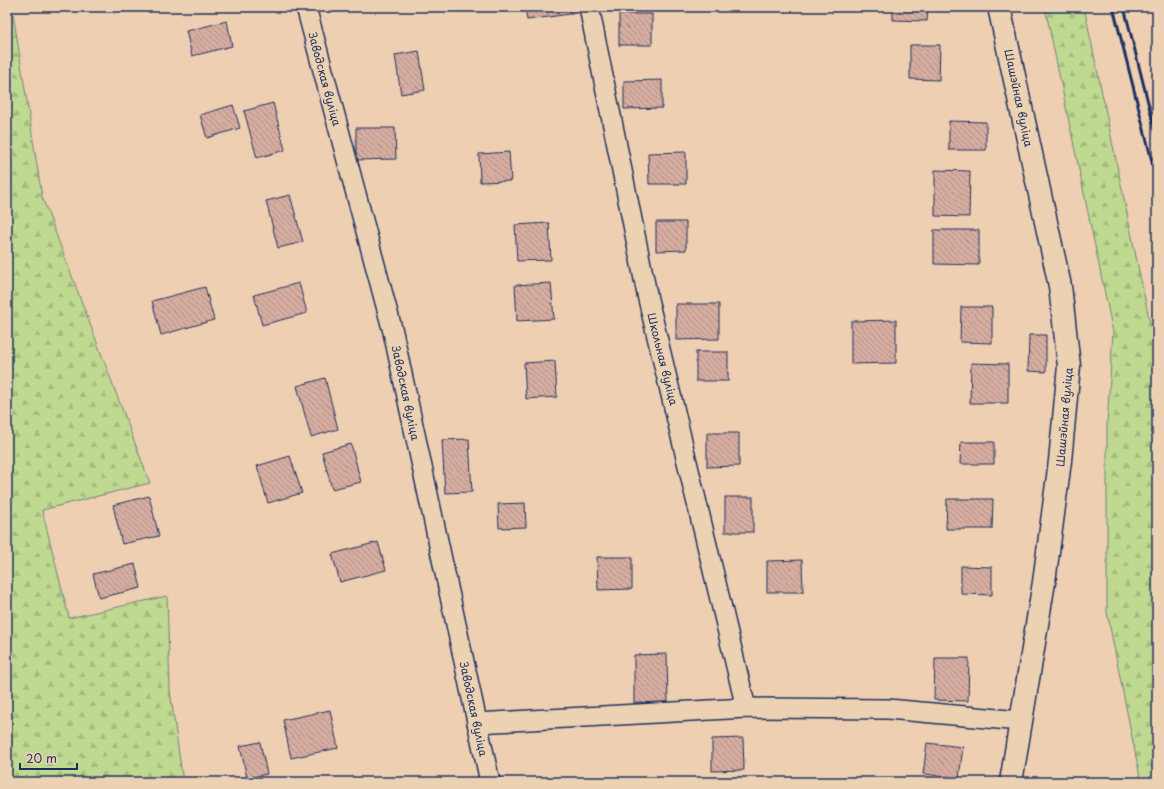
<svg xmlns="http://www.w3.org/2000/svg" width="1164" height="789" font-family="'Playpen Sans',sans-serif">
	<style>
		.forest { fill: url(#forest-firs); stroke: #6e8477 }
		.building { fill: url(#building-back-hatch); stroke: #1b2f5e }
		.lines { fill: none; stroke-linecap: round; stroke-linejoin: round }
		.minor-casing { stroke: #1b2f5e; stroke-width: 22 }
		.secondary-casing { stroke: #1b2f5e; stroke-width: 25 }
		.minor { stroke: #ecd2b3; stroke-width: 19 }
		.secondary { stroke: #ecd2b3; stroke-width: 22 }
		.rail { stroke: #1b2f5e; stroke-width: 3 }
		.labels { text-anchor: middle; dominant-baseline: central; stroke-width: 3; stroke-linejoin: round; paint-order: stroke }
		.street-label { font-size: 11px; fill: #1b2f5e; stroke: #ecd2b3 }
	</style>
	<defs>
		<pattern id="forest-firs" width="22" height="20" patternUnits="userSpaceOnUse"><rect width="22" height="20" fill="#c0d990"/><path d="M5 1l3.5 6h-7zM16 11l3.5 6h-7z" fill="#a4bb7f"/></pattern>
		<pattern id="building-back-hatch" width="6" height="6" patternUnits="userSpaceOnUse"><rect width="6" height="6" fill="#d7ada0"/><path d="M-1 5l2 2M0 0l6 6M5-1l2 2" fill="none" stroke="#ae8d86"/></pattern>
	</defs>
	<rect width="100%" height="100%" fill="#efcfb2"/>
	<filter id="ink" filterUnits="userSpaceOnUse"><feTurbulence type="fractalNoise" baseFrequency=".025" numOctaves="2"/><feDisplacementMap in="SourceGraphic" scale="8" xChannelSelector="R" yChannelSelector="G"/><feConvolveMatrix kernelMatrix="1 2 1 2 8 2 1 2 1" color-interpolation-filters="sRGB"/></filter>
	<g filter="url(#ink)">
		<g class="forest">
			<polygon points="7,7 12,7 42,197 150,483 42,510 69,618 167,596 170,691 183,782 7,782"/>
			<polygon points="1045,7 1084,7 1157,357 1157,782 1141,782 1107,612 1107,424 1113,332"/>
		</g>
		<g class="building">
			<polygon points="525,7 576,7 577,13 527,20"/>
			<polygon points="893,7 928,7 927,21 893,20"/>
			<rect x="619" y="14" width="33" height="31"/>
			<polygon points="227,21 232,46 192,56 186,31"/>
			<polygon points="910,45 940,45 939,80 910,79"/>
			<polygon points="419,51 425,90 401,94 395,55"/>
			<polygon points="662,80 662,108 624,109 624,81"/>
			<polygon points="273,103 285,150 257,158 244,111"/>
			<polygon points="233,105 240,128 207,138 200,115"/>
			<polygon points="949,121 986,122 986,150 949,150"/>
			<polygon points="356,128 395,128 396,159 356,160"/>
			<polygon points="509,152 511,181 480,182 479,154"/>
			<polygon points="686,152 686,184 649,184 648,153"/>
			<polygon points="935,170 970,171 969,217 935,216"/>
			<polygon points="290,195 303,242 278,248 266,201"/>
			<polygon points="656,222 686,222 686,250 656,251"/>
			<polygon points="549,223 551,260 517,261 515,225"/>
			<polygon points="934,230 979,230 979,265 934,264"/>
			<polygon points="299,283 307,313 262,325 254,295"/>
			<polygon points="551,283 554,319 517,321 515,285"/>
			<polygon points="205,287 214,320 161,335 152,301"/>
			<polygon points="676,304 719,304 719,339 676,340"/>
			<polygon points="961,307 992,307 992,343 960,342"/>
			<polygon points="896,320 896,363 851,364 851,321"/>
			<polygon points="1029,335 1046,335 1046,372 1028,371"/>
			<rect x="696" y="352" width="32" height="29"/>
			<polygon points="555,361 557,397 526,399 524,363"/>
			<polygon points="971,363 1008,364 1008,403 970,403"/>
			<polygon points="325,378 338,429 311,437 297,386"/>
			<polygon points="707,433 739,433 739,466 707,467"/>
			<polygon points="469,439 472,492 445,493 442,440"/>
			<polygon points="961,442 994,442 994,464 960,464"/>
			<polygon points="351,444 361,482 332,489 322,452"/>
			<polygon points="290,456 302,493 268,503 257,466"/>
			<polygon points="149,496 159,536 122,544 113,505"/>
			<rect x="725" y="497" width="28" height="35"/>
			<polygon points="947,499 993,499 992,529 946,529"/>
			<polygon points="525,503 526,527 499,528 498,504"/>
			<polygon points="378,542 386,570 340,582 332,554"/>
			<polygon points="597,557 632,557 632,589 598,590"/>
			<polygon points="802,560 803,592 767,592 767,561"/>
			<polygon points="135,564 141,588 99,598 93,574"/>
			<polygon points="961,566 992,567 992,595 961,594"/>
			<polygon points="667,654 668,702 634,703 634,655"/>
			<polygon points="935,658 969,658 968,701 934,700"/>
			<polygon points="330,710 338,748 291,758 283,720"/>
			<polygon points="743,738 744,770 712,771 712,739"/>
			<polygon points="260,742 267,774 247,778 240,746"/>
			<polygon points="927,743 963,747 959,778 923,774"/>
		</g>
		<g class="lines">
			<g class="minor-casing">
				<g id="minor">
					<polyline points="306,7 393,332 490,782"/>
					<polyline points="589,7 648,299 746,708"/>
					<polyline points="477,723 746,708 888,709 1020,721"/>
				</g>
			</g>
			<g class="secondary-casing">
				<polyline id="secondary" points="999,7 1060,286 1069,366 1060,461 1044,582 1011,782"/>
			</g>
			<use href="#minor" class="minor"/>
			<use href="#secondary" class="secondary"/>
			<g class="rail">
				<polyline points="1113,7 1157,181"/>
				<polyline points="1124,7 1157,138"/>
			</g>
		</g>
	</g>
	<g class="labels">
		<g class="street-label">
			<text transform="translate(325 79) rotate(75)">Заводская вуліца</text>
			<text transform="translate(1019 98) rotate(78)">Шашэйная вуліца</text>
			<text transform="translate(663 359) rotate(76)">Школьная вуліца</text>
			<text transform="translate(406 393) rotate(78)">Заводская вуліца</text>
			<text transform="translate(1064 417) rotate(-85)">Шашэйная вуліца</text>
			<text transform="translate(474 709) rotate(78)">Заводская вуліца</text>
		</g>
	</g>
	<rect width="1164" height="789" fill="none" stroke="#ecd2b3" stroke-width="24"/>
	<rect x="12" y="12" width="1140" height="765" fill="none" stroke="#1b2f5e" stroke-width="1.5" filter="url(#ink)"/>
	<path d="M20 763v6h57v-6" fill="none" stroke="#1b2f5e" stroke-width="2"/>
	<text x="26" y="763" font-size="12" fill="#1b2f5e" stroke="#ecd2b3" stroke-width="3" paint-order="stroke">20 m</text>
</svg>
